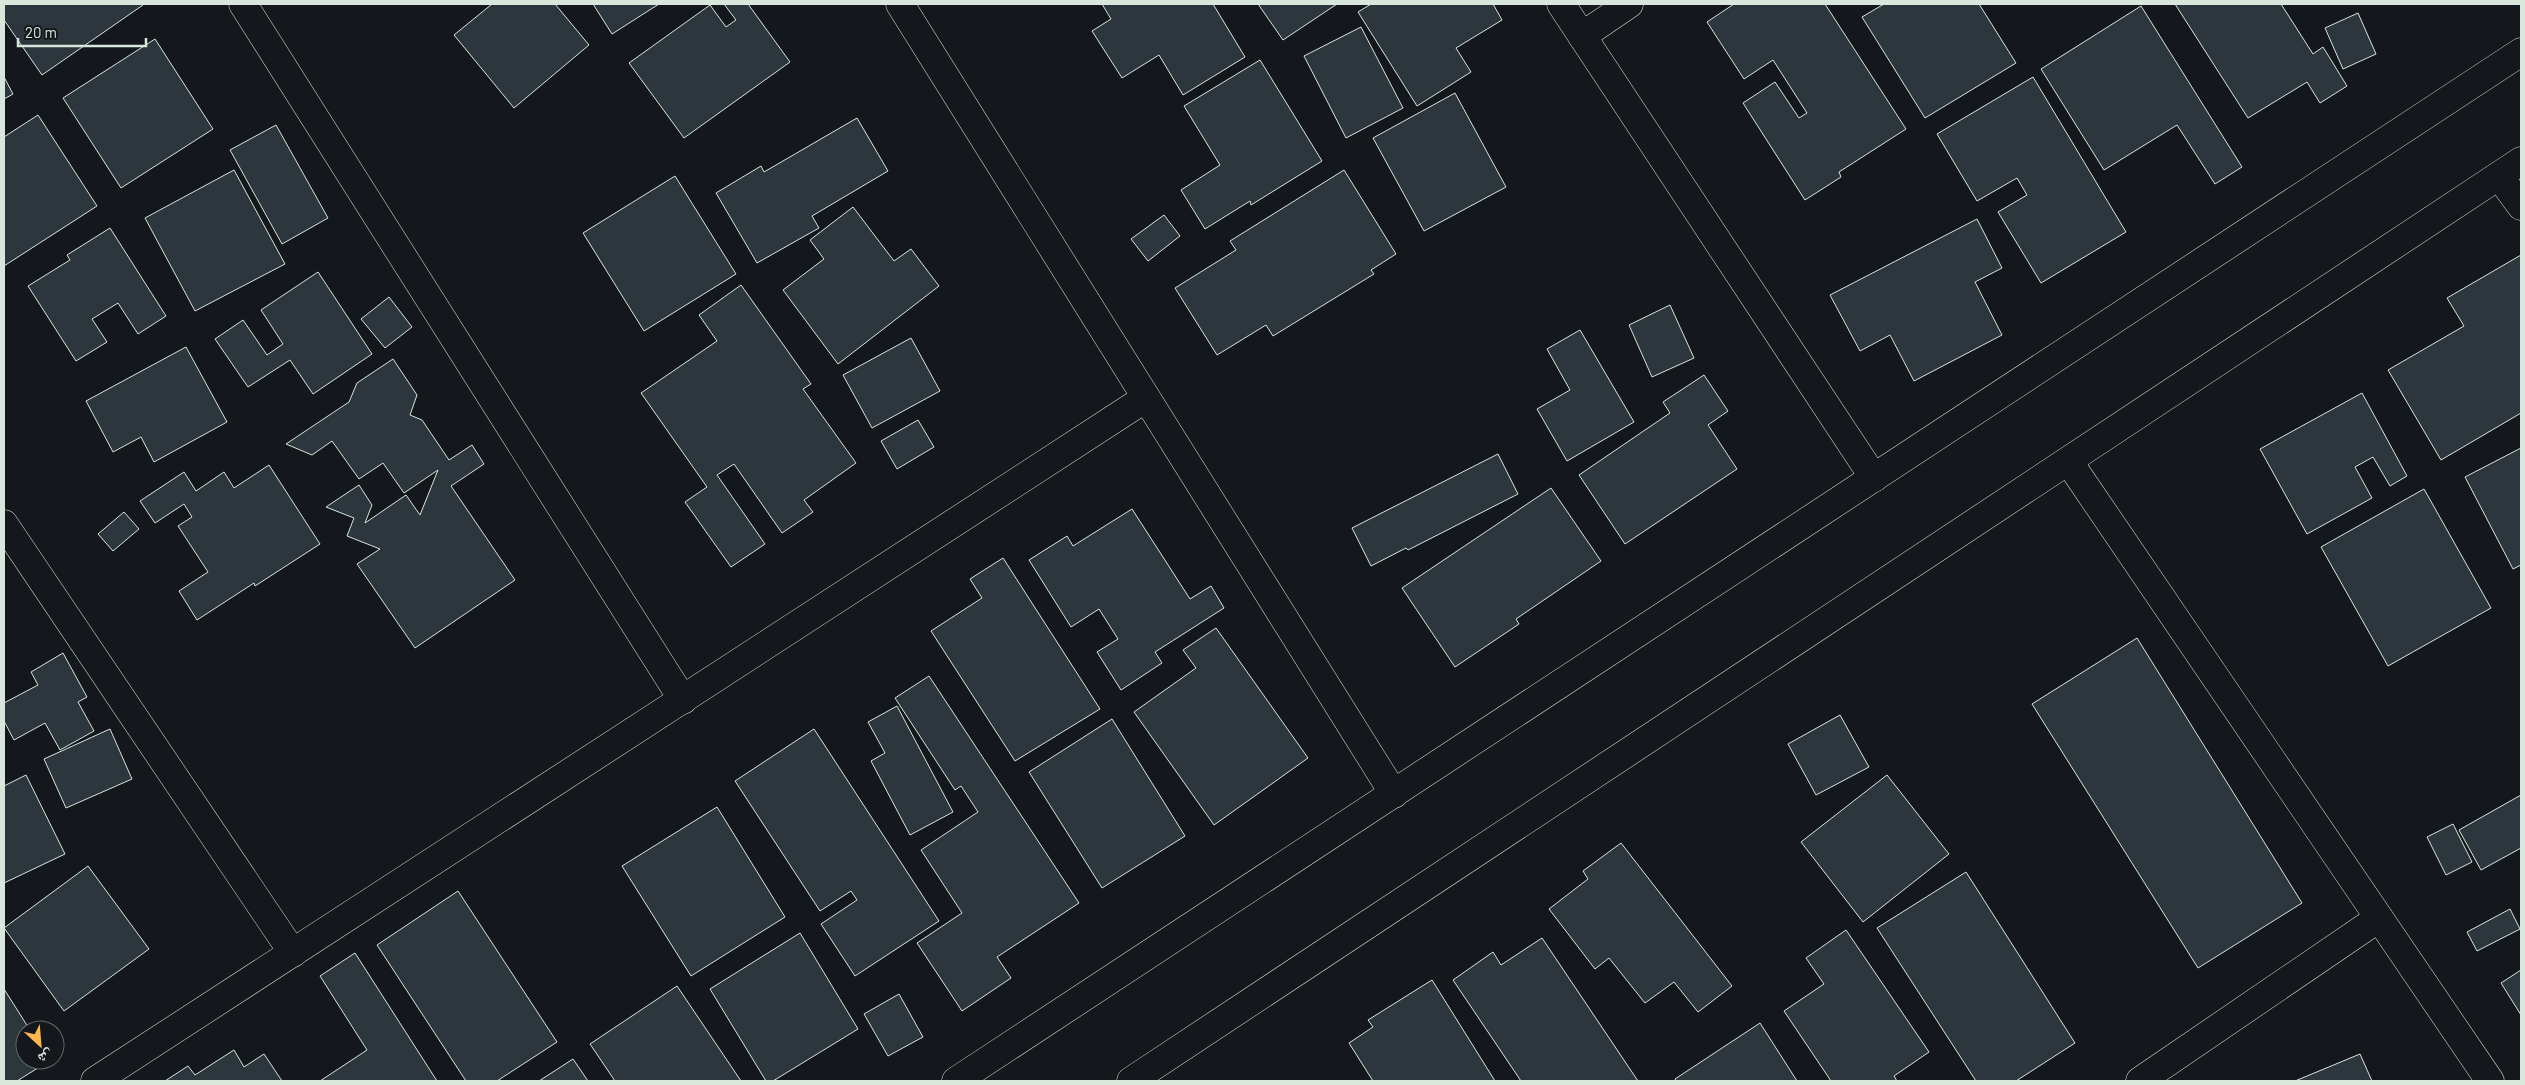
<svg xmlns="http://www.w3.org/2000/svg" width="2525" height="1085" font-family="Barlow,'Noto Naskh Arabic',sans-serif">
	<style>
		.building { fill: #2c363c; stroke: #d8e6dc }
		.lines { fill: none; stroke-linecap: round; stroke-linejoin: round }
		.street-casing { stroke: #d8e6dc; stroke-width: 29 }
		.secondary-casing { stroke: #d8e6dc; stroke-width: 29 }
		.street { stroke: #14181c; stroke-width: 28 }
		.secondary { stroke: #14181c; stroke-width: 28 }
	</style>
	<rect width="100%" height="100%" fill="#14181c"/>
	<g class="building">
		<polygon points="4,4 142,4 143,5 42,75 4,20"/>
		<polygon points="492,4 555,4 589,45 514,108 454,35"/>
		<polygon points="593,4 659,4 612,34"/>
		<polygon points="724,4 748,4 790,62 684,138 629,63 710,5 726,27 736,20"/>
		<polygon points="1102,4 1213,4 1245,57 1183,95 1159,55 1122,78 1092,31 1111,19"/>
		<polygon points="1258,4 1337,4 1283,40"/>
		<polygon points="1371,4 1493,4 1502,20 1456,48 1471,72 1417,106 1358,12"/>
		<polygon points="1734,4 1825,4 1906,129 1839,172 1841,177 1805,200 1743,103 1775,82 1799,118 1807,113 1773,60 1744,79 1707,22"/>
		<polygon points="1884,4 1979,4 2016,63 1925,118 1862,17"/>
		<polygon points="2175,4 2281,4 2313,54 2323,47 2347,86 2320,103 2307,82 2248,118"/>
		<polygon points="2141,6 2242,167 2215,184 2177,125 2104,170 2041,69"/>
		<polygon points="2358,13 2376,54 2343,69 2325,28"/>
		<polygon points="1361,27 1403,108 1346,138 1304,56"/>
		<polygon points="155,39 213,129 121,188 63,98"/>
		<polygon points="1260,60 1322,161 1251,205 1250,201 1205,229 1181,190 1220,165 1184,106"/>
		<polygon points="4,77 13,94 4,99"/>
		<polygon points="2033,77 2126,232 2041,283 1998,212 2027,195 2017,178 1977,201 1937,134"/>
		<polygon points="1455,93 1506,187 1424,231 1373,138"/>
		<polygon points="38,115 97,206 4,266 4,137"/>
		<polygon points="857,118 888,171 812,216 819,228 757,263 716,193 761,166 764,172"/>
		<polygon points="276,125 328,218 282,244 230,150"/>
		<polygon points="234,170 285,264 195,311 145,218"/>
		<polygon points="1344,170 1396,254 1371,270 1374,274 1273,336 1266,325 1217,355 1175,288 1236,250 1230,241"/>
		<polygon points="675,176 736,274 644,331 583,233"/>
		<polygon points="853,207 894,261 911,249 939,286 838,364 783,290 824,259 810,240"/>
		<polygon points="1164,215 1180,236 1148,261 1131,239"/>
		<polygon points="1977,219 2002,268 1975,282 2002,335 1914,381 1890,335 1860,351 1830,295"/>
		<polygon points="110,228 166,316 138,334 118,303 92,319 107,342 76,361 28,286 70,260 67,255"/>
		<polygon points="2521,255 2521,413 2441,460 2388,370 2464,326 2447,298"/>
		<polygon points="318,272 372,354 313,394 290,360 248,387 215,339 243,320 267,355 283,344 261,310"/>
		<polygon points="741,285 811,384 803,389 856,463 804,500 813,512 782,533 734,464 717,475 765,544 731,567 685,502 707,487 641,393 717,341 699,315"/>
		<polygon points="389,297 412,327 385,348 361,319"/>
		<polygon points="1670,305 1694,358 1652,377 1629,325"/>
		<polygon points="1580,330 1634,422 1567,461 1537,409 1570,390 1547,349"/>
		<polygon points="911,338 940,391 872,428 843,375"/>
		<polygon points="186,347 227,422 154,462 141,437 113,452 86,401"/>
		<polygon points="393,359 417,395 410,415 422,420 449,460 472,445 484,464 451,486 515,580 415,648 357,564 380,549 347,536 354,518 326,507 359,485 372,505 365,523 406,495 420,515 438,470 404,493 383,463 359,479 332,441 312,455 286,444 349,402 357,383"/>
		<polygon points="1704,375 1728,411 1708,425 1737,469 1625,544 1579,475 1670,413 1663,402"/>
		<polygon points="2362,393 2407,476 2390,486 2373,457 2355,467 2372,498 2307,534 2260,449"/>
		<polygon points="918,420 934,447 897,469 881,441"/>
		<polygon points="2521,448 2521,565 2513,569 2465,477"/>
		<polygon points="1498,454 1518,494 1408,550 1406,548 1371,566 1352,528"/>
		<polygon points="269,465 320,544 255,586 254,583 197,620 179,591 208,572 178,526 192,517 184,504 155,523 140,501 184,472 196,491 224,472 234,488"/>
		<polygon points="1551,488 1601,561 1516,619 1519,624 1455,667 1402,588"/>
		<polygon points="2424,489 2491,608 2388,666 2321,547"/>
		<polygon points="1132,509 1190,599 1211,586 1224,608 1155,652 1162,663 1121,690 1097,652 1118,639 1099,609 1071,627 1029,560 1067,536 1073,546"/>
		<polygon points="124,512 139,529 113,551 98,534"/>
		<polygon points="1003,558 1100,709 1015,761 931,631 982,598 970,579"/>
		<polygon points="1216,628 1308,758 1214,825 1134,712 1196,668 1183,650"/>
		<polygon points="2137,638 2302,903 2198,968 2032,704"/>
		<polygon points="63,653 87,697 78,702 94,731 60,750 45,723 14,740 4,721 4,703 38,685 31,672"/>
		<polygon points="929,676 1079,903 997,957 1011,978 962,1011 917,943 962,913 921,850 978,812 961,786 955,790 895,698"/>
		<polygon points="897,706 953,812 910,835 871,761 885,753 868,722"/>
		<polygon points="1840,715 1869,767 1816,795 1788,744"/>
		<polygon points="1112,719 1185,836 1102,888 1029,772"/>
		<polygon points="110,729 132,779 66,808 44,759"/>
		<polygon points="814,729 939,921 855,976 821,924 857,900 851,891 820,911 735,781"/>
		<polygon points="26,775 65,854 4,883 4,786"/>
		<polygon points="1887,775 1949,854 1863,922 1801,842"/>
		<polygon points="2521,795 2521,848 2481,870 2459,830"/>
		<polygon points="717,807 785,917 691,976 622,866"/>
		<polygon points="2453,824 2472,862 2446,875 2427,837"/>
		<polygon points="1621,843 1732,986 1698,1012 1674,982 1645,1003 1609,958 1595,969 1549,909 1588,879 1583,871"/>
		<polygon points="88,866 149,949 64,1011 4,928"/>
		<polygon points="1966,872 2075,1043 2016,1081 1976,1081 1877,928"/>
		<polygon points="458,891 557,1042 497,1081 466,1081 377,945"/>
		<polygon points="2510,909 2520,929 2477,951 2467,932"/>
		<polygon points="1846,930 1929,1052 1894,1076 1897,1081 1831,1081 1784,1011 1824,984 1806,958"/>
		<polygon points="800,933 858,1029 773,1081 766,1081 710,989"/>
		<polygon points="1542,938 1638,1081 1521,1081 1453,980 1493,952 1501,965"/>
		<polygon points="355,953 437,1081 320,1081 367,1050 320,976"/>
		<polygon points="2521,970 2521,1015 2501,983"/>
		<polygon points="1432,980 1495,1081 1373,1081 1349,1043 1373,1027 1368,1020"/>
		<polygon points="677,986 741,1081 615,1081 590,1044"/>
		<polygon points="4,989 30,1030 25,1030 25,1060 49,1061 17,1081 4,1081"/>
		<polygon points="899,994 923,1037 888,1056 864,1014"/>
		<polygon points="1760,1023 1797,1081 1676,1081 1675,1079"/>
		<polygon points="234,1050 244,1067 264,1054 282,1081 165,1081 188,1066 195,1075"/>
		<polygon points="2360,1054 2372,1081 2295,1081"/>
		<polygon points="573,1059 588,1081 539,1081"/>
	</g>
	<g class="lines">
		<g class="street-casing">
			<g id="street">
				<polyline points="243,4 683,700"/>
				<polyline points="900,4 1394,794"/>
				<polyline points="1561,4 1874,478"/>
				<polyline points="1582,36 1629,4"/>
				<polyline points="2499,176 2521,206"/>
				<polyline points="2069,462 2490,1081"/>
				<polyline points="4,524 293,953"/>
				<polyline points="95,1081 1146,398"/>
				<polyline points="2140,1081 2379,918"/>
			</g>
		</g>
		<g class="secondary-casing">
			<g id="secondary">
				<polyline points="956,1081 2521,52"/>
				<polyline points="1131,1081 2521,161"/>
			</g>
		</g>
		<use href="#street" class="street"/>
		<use href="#secondary" class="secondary"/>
	</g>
	<rect width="2525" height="1085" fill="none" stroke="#d8e6dc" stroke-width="10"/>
	<g transform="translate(40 1045) rotate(154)"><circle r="24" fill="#14181c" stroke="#626a69"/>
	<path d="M0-4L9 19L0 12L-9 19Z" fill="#ffb74d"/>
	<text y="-8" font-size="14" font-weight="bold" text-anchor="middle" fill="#d8e6dc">ش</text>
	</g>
	<path d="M18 38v8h128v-8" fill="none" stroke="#d8e6dc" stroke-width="2.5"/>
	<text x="25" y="38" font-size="15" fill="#d8e6dc" stroke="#14181c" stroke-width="4" paint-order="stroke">20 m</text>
</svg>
